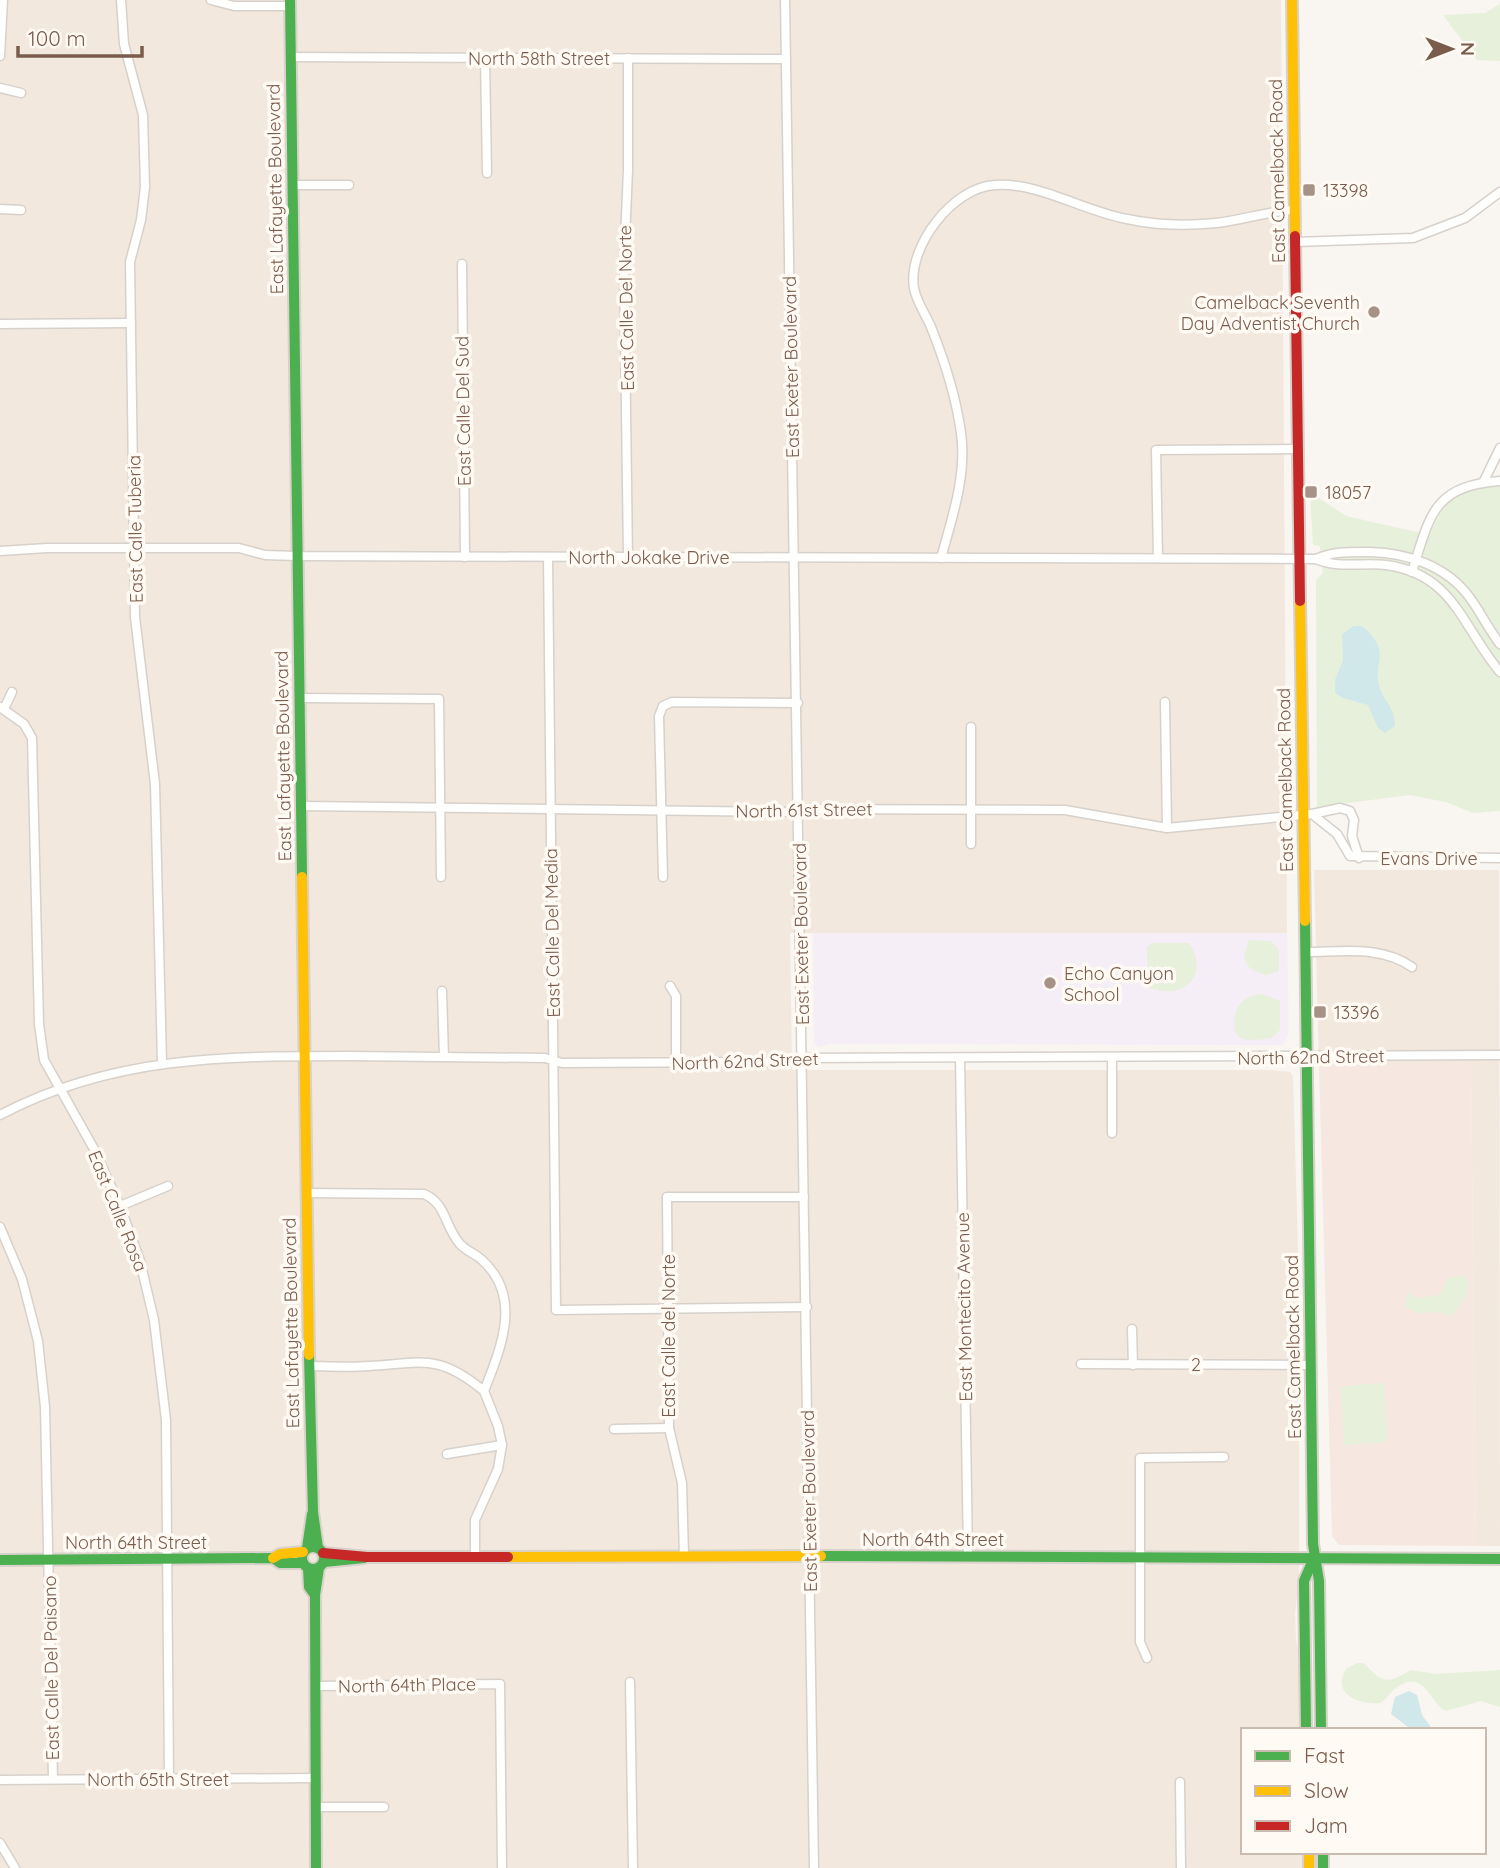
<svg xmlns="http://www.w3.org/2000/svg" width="1500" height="1868" font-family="Quicksand,sans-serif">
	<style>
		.residential { fill: #f2e8de }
		.commercial { fill: #f6e8e1 }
		.education { fill: #f6eef6 }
		.green { fill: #e7f0db }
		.water { fill: #d0e8ea }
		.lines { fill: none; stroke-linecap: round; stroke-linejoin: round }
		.street-casing { stroke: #d7d1cb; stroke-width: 11 }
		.fast-casing { stroke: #d9d2cb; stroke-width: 14 }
		.slow-casing { stroke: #d9d2cb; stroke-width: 14 }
		.jam-casing { stroke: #d9d2cb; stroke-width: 14 }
		.street { stroke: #fefefd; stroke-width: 8 }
		.fast { stroke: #4caf50; stroke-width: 10 }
		.slow { stroke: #ffc107; stroke-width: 10 }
		.jam { stroke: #c62828; stroke-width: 10 }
		.poi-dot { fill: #a69286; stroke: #fffaf3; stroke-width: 2.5 }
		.labels { text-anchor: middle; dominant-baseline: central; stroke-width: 7; stroke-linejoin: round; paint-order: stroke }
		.street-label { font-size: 18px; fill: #7a5c4d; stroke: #fffaf3 }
		.poi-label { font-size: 18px; fill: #7a5c4d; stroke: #fffaf3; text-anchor: start }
	</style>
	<rect width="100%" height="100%" fill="#f9f5f0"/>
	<g class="residential">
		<polygon points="0,0 1281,0 1287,933 790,933 792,1070 1270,1070 1290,1072 1293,1076 1299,1282 1299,1585 1295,1613 1296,1640 1300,1656 1301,1730 1243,1730 1243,1852 1303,1852 1303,1868 0,1868"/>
		<polygon points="1314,870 1499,870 1500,1546 1476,1546 1471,1063 1319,1067"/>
	</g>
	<polygon class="commercial" points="1471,1062 1476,1546 1339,1545 1332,1536 1319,1067"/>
	<polygon class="education" points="813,933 1287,933 1289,1033 1283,1045 829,1044 819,1047 814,1043"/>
	<g class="green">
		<polygon points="1500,4 1500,61 1477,60 1443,15 1485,13"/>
		<path d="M 1500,486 L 1500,811 L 1473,813 L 1446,802 L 1410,795 L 1317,807 L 1316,580 L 1323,573 L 1320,546 L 1313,545 L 1310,492 L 1346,516 L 1430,535 C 1445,496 1459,490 1500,486 Z"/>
		<polygon points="1249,940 1271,941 1279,950 1279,971 1266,975 1250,969 1244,958"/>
		<path d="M 1152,943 L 1189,943 C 1211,976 1182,1002 1148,987 L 1147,947 Z"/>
		<path d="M 1262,994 L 1280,1001 L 1280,1030 L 1272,1038 C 1264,1039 1251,1041 1243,1039 C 1229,1035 1234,1011 1241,1003 C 1246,997 1254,995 1262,994 Z"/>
		<polygon points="1463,1275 1468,1281 1466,1296 1453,1316 1437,1312 1418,1313 1405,1307 1408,1292 1417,1298 1440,1295 1448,1278"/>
		<polygon points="1384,1383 1387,1442 1344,1445 1341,1386"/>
		<path d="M 1357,1663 L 1364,1663 C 1383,1684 1387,1684 1411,1670 L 1436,1674 L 1500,1670 L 1500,1707 L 1481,1701 L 1446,1711 C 1429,1703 1425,1668 1397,1687 C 1390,1691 1388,1699 1380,1703 C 1359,1705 1331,1694 1346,1669 Z"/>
	</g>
	<g class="water">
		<path d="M 1354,626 L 1362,626 C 1395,653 1370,664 1381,691 C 1387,705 1395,709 1395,726 L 1385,733 L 1378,728 L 1368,705 L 1343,698 L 1335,693 L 1335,680 L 1343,660 L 1342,634 Z"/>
		<polygon points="1409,1691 1417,1695 1422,1715 1433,1730 1412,1730 1391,1714 1395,1697"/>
	</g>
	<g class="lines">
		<g class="street-casing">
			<g id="street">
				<polyline points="121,0 124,44 143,115 145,187 141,220 130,262 135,617 155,784 162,1062"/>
				<polyline points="211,0 234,6 290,6"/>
				<polyline points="785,0 814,1868"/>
				<polyline points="0,56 3,0"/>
				<polyline points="291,57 786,59"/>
				<polyline points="485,58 487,173"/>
				<polyline points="628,58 628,170 624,263 628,557"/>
				<polyline points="0,88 21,93"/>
				<polyline points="292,185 349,185"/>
				<polyline points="0,209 21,210"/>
				<polyline points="1295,242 1413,238 1465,218 1500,192"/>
				<polyline points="462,264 465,557"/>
				<polyline points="0,324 131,323"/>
				<polyline points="1483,483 1500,448"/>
				<path d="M 0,551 L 47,548 L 239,548 L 265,555 L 296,556 L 1316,559 C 1339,569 1362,562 1386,565 C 1454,574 1462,627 1500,672"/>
				<polyline points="548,557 556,1310 807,1307"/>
				<path d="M 941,558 C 952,518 967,475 961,433 C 956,396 945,362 931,327 C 926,315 916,301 914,288 C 907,247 953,187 995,185 C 1039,182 1083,211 1127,219 C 1155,225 1188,226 1216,223 C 1243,220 1268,211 1294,210"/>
				<polyline points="1158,558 1156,450 1297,449"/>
				<path d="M 1316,559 C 1334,551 1350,552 1370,552 C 1408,553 1447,566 1470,598 C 1481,613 1489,630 1500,644"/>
				<path d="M 1412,572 C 1430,515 1433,486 1500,481"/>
				<polyline points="300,698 439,699 441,877"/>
				<polyline points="1165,702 1167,828"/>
				<polyline points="0,707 24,724 32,738 39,1024 44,1060 94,1149 120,1206 140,1261 154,1320 166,1420 169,1779"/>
				<polyline points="4,709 12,692"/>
				<polyline points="971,727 971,844"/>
				<polyline points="302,806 790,812 799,809 1065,810 1167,828 1312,814 1340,808 1350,811 1354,820 1352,836 1359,858"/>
				<polyline points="1312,814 1337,834 1350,856 1500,858"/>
				<polyline points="663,877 659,716 663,706 672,702 798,703"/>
				<path d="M 1305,952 C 1342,952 1381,945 1412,967"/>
				<polyline points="670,986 676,996 676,1063"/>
				<polyline points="442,991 444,1057"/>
				<polyline points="960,1058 968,1556"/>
				<path d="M 0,1115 C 112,1056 225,1056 348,1056 C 413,1057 479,1057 545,1058 L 562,1063 L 792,1062 L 803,1058 L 1500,1055"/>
				<polyline points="1112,1133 1112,1059"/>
				<path d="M 307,1193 L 424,1194 C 447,1204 444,1226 460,1244 C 466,1251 476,1254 482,1260 C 523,1297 501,1348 484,1391 L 498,1426 L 502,1445 L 498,1469 L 475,1520 L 475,1557"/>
				<polyline points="120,1206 168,1186"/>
				<polyline points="0,1227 22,1279 38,1341 45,1407 53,1779"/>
				<polyline points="1132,1329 1133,1365"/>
				<polyline points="1081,1364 1311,1365"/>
				<path d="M 309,1366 C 329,1366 349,1368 369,1366 C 423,1363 438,1353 484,1391"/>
				<polyline points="614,1429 669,1428"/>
				<polyline points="447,1454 502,1445"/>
				<polyline points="684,1556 682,1483 669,1428 667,1197 804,1197"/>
				<polyline points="1147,1658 1140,1642 1140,1458 1224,1457"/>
				<polyline points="630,1682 633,1868"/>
				<polyline points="315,1686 500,1684 502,1868"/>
				<polyline points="0,1780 315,1778"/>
				<polyline points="1180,1782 1181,1868"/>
				<polyline points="316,1807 384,1807"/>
				<polyline points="0,1843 15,1868"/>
			</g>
		</g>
		<g class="fast-casing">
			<g id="fast">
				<polyline points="290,0 302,877"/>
				<polyline points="1305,921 1313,1544 1319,1581 1321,1730"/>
				<polyline points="309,1355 313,1512 318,1548"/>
				<circle cx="313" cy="1558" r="11"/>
				<polyline points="307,1548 312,1514"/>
				<polyline points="821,1556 1500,1559"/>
				<polyline points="0,1560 273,1558 280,1563 303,1563"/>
				<polyline points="324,1562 364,1558"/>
				<polyline points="308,1568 309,1587 315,1595"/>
				<polyline points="1306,1730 1304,1581 1313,1560"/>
				<polyline points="1323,1852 1323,1868"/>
				<polyline points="316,1868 315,1595 319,1568"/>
			</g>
		</g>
		<g class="slow-casing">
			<g id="slow">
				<polyline points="1292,0 1295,236"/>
				<polyline points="1300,601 1305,921"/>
				<polyline points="302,877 309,1355"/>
				<polyline points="508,1557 821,1556"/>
				<polyline points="273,1558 280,1554 303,1552"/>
				<polyline points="1309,1852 1309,1868"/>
			</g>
		</g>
		<g class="jam-casing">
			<g id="jam">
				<polyline points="1295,236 1300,601"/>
				<polyline points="323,1553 367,1557 508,1557"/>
			</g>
		</g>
		<use href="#street" class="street"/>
		<use href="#fast" class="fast"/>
		<use href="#slow" class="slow"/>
		<use href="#jam" class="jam"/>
	</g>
	<g class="poi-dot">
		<rect x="1302" y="183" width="14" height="14" rx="3.5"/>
		<circle cx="1374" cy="312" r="7"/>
		<rect x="1304" y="485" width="14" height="14" rx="3.5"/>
		<circle cx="1050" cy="983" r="7"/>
		<rect x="1313" y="1005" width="14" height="14" rx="3.5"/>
	</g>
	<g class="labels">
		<g class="street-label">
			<text x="539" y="58">North 58th Street</text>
			<text transform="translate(1277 171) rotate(-91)">East Camelback Road</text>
			<text transform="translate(275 189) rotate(-91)">East Lafayette Boulevard</text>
			<text transform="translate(626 308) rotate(-91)">East Calle Del Norte</text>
			<text transform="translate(791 367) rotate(-91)">East Exeter Boulevard</text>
			<text transform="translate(463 411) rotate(-91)">East Calle Del Sud</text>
			<text transform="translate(135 529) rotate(-91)">East Calle Tuberia</text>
			<text x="649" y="557">North Jokake Drive</text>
			<text transform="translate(283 756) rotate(-91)">East Lafayette Boulevard</text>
			<text transform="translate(1285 780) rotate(-91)">East Camelback Road</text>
			<text transform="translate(804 810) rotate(-1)">North 61st Street</text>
			<text x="1429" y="858">Evans Drive</text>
			<text transform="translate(552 933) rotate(-91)">East Calle Del Media</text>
			<text transform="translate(801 934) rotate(-91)">East Exeter Boulevard</text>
			<text transform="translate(1311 1057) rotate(-1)">North 62nd Street</text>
			<text transform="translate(745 1061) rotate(-2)">North 62nd Street</text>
			<text transform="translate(118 1211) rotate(68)">East Calle Rosa</text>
			<text transform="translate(964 1307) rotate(-91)">East Montecito Avenue</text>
			<text transform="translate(291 1323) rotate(-91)">East Lafayette Boulevard</text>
			<text transform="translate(668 1336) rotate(-90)">East Calle del Norte</text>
			<text transform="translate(1293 1347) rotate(-91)">East Camelback Road</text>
			<text x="1196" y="1364">2</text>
			<text transform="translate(809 1501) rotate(-91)">East Exeter Boulevard</text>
			<text x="933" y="1539">North 64th Street</text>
			<text x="136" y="1542">North 64th Street</text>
			<text transform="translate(51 1668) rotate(-91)">East Calle Del Paisano</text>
			<text transform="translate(407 1685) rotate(-1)">North 64th Place</text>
			<text x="158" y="1779">North 65th Street</text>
		</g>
		<g class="poi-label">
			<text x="1323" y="190">13398</text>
			<text x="1360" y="302" text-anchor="end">Camelback Seventh<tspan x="1360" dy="21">Day Adventist Church</tspan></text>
			<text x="1325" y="492">18057</text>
			<text x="1064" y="973">Echo Canyon<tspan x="1064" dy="21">School</tspan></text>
			<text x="1334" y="1012">13396</text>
		</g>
	</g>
	<rect x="1241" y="1728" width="245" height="126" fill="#fffaf3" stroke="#cabbb1" stroke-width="2"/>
	<rect x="1255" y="1751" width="35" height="10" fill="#4caf50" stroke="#cabbb1" stroke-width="2"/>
	<text x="1304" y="1763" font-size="21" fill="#7a5c4d">Fast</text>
	<rect x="1255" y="1786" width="35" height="10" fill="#ffc107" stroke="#cabbb1" stroke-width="2"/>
	<text x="1304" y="1798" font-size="21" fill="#7a5c4d">Slow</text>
	<rect x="1255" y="1821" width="35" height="10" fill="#c62828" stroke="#cabbb1" stroke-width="2"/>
	<text x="1304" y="1833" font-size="21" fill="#7a5c4d">Jam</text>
	<g transform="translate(1451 49) rotate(90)" stroke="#fffaf3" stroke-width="5" paint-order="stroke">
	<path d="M0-5L12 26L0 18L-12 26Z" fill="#7a5c4d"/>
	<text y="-10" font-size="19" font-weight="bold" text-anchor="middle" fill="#7a5c4d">N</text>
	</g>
	<path d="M18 46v10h124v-10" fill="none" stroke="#7a5c4d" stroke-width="3.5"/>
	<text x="28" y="46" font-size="21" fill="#7a5c4d" stroke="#fffaf3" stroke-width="5" paint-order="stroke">100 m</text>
</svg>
